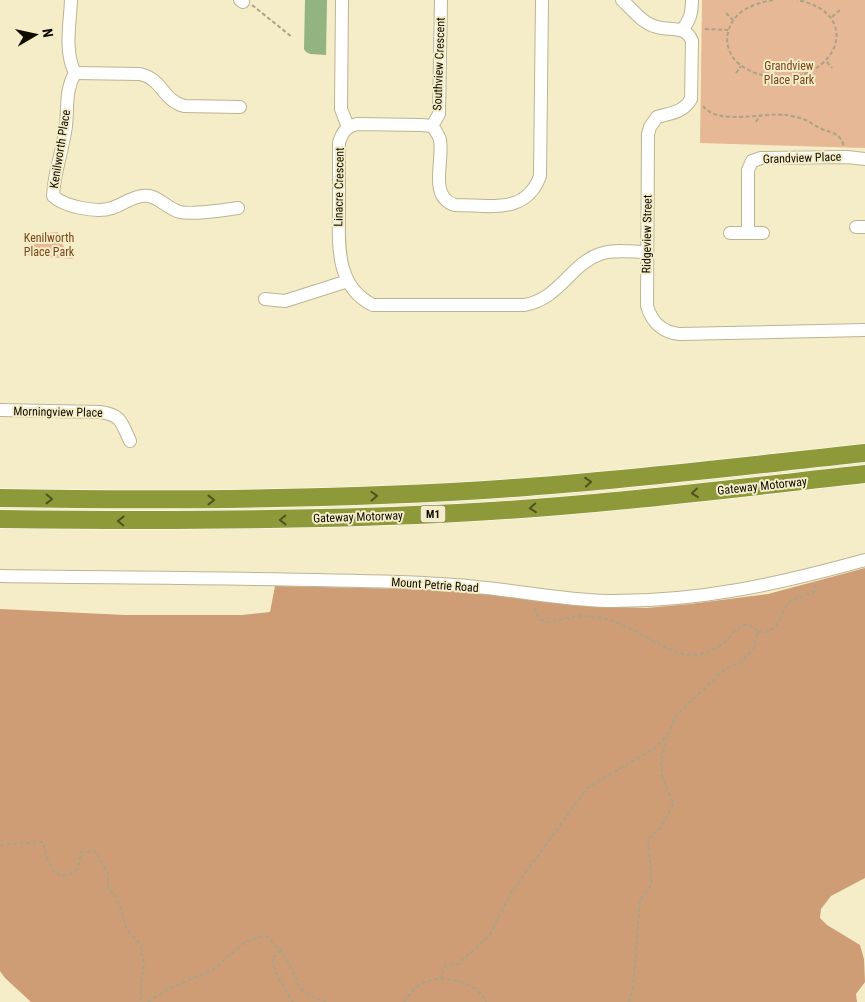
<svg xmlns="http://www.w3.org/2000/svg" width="865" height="1002" font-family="'Roboto Condensed',sans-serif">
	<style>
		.green { fill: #e7b895 }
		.forest { fill: #cf9d75 }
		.water { fill: #93b480 }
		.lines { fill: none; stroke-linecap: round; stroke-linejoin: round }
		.minor-casing { stroke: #bcb491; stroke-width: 14 }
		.highway-casing { stroke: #fff; stroke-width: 19 }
		.path { stroke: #aaa387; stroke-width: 2; stroke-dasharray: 4 2.5; stroke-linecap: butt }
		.minor { stroke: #fff; stroke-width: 12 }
		.highway { stroke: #8e9939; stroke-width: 18 }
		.oneway { stroke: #4e521e }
		.labels { text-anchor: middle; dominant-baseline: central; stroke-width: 4; stroke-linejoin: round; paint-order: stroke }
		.shield { fill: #f5edc8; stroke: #54503d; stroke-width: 1 }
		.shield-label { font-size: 11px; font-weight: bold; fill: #0f0c02 }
		.street-label { font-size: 12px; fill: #0f0c02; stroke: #f5edc8 }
		.park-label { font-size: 12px; fill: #77471b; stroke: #f5edc8 }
	</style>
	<rect width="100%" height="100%" fill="#f5edc8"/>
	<g class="green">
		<polygon points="702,0 865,0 865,148 700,143"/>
		<path d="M 58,232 C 60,242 66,251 73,259 L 25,255 L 34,234 Z"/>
	</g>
	<polygon class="forest" points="865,568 865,878 831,896 821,909 820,918 827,925 860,945 864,959 865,982 856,994 857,1002 31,1002 5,978 0,971 0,609 125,615 242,615 270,612 275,586 454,590 518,597 568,605 646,608 690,604 768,594"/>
	<polygon class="water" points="305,0 327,0 326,55 310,54 306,52 304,49"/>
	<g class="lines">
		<g class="minor-casing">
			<g id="minor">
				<path d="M 71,0 C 70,24 64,51 75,73 C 65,91 68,106 66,126 C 63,150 54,172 53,196 C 65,207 97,213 112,208 C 124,204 136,194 149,196 C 160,198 168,209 180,212 C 193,215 223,210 238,208"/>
				<polyline points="240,0 243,2"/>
				<polyline points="342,0 341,109 348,127"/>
				<path d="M 542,0 L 540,176 C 526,215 489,205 455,205 C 428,197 444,161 440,140 C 439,135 435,130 432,126 L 421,125 L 357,124 C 346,127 342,132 339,143 C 339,164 339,185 339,205 C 339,242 334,286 373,305 L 524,305 C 560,299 570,264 600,254 C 613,249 632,252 646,252"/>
				<path d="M 622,0 C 633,10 643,24 657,27 C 671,31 686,25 692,41 L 691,99 C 683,113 670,113 657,117 L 650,127 L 648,134 L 647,306 C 652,322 661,332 679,334 L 865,330"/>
				<path d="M 682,30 C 690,20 692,13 692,0"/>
				<path d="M 75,73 L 140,74 C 163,79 162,100 184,106 L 240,107"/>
				<polyline points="432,126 439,114 441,0"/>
				<polyline points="856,227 865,227"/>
				<polyline points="730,233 763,233"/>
				<polyline points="748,233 748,170 752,161 761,158 847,157 865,159"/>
				<polyline points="265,299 285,301 348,281"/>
				<path d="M 0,410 L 100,412 C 122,415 121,422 130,441"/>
				<path d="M 0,576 C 133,578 265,578 398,582 C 424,583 451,584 477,587 C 520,591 563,600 607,601 C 699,602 778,584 865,560"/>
			</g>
		</g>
		<g class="highway-casing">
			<g id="highway">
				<path d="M 0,498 C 176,501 351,500 527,487 C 640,479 752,465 865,453"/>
				<path d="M 0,519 C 153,521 305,521 457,513 C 594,506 729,489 865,474"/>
			</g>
		</g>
		<g class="path">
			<path d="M 773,0 C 762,2 751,5 741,12 C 724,26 722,49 739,64 C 749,72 762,76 775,77 C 837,83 865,13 797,0"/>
			<polyline points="252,5 292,37"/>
			<polyline points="726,13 733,20"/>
			<polyline points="832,17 841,9"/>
			<polyline points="705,29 728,30"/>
			<polyline points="827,62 832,68"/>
			<polyline points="736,73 741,66"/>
			<path d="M 703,106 C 718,126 764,112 786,115 C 793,116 801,118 808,121 C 813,124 817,127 822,129 C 833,133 841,134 844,147"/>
			<polyline points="756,122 760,115"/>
			<path d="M 758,632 C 783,634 778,611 791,601 C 797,597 807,595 814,592 L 816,589 L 815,584"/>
			<path d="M 0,845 L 43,842 C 46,854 50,879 67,875 C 71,874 75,871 78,869 L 81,852 L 95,851 L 108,874 L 108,887 L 117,898 L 127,930 L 140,944 L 144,965 L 141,982 L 141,1002"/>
			<polyline points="281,950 272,959 277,976 293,1002"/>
			<path d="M 441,980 L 445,965 L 458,964 L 489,936 L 511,893 L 587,788 L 653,749 L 668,734 L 676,716 L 724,670 L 741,662 L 753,649 L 758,632 C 742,613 733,637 720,646 C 711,651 701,655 691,655 C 686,656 681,653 677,652 C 651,643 623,620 597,617 C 591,616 584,616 578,616 C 568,617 553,624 544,621 C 537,618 535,612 535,605"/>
			<polyline points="148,1002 170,988 213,970 245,942 262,936 266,936 281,950 293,971 299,987 307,994 326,1002"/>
			<path d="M 404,1002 C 410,994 417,984 427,981 C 446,975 478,983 486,1002"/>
			<polyline points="629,1002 633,989 640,900 652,885 648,839 661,827 674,804 662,776 661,761 667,737"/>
		</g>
		<use href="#minor" class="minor"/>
		<use href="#highway" class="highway"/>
	</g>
	<defs><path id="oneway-chevron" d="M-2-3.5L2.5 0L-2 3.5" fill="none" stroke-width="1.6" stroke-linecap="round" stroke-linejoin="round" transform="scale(1.25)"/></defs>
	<g class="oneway">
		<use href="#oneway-chevron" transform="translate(588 482) rotate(-5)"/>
		<use href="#oneway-chevron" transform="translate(695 493) rotate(174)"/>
		<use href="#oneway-chevron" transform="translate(374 496) rotate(-3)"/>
		<use href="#oneway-chevron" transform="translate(49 499) rotate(1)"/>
		<use href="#oneway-chevron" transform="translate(211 500)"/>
		<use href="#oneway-chevron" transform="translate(533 508) rotate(176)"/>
		<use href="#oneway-chevron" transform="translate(283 520) rotate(179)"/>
		<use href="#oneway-chevron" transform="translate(121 521) rotate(-179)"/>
	</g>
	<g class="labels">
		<rect class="shield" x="420.5" y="505.5" width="25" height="17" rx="4"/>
		<g class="shield-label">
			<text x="433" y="514">M1</text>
		</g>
		<g class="street-label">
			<text transform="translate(439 64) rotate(-88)">Southview Crescent</text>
			<text transform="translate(60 149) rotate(-81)">Kenilworth Place</text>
			<text transform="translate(802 158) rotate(-2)">Grandview Place</text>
			<text transform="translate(339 187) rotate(-89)">Linacre Crescent</text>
			<text transform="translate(647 234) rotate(-89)">Ridgeview Street</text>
			<text transform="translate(58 412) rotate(1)">Morningview Place</text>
			<text transform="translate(762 486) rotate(-6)">Gateway Motorway</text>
			<text transform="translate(358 517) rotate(-2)">Gateway Motorway</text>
			<text transform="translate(435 585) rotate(4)">Mount Petrie Road</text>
		</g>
		<g class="park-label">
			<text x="789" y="66">Grandview<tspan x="789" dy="14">Place Park</tspan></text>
			<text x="49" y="238">Kenilworth<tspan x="49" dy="14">Place Park</tspan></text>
		</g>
	</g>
	<g transform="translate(35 35) rotate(81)" stroke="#f5edc8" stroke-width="4" paint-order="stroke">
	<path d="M0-4L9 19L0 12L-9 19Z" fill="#0f0c02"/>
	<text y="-8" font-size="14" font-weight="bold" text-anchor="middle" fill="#0f0c02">N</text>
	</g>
</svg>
